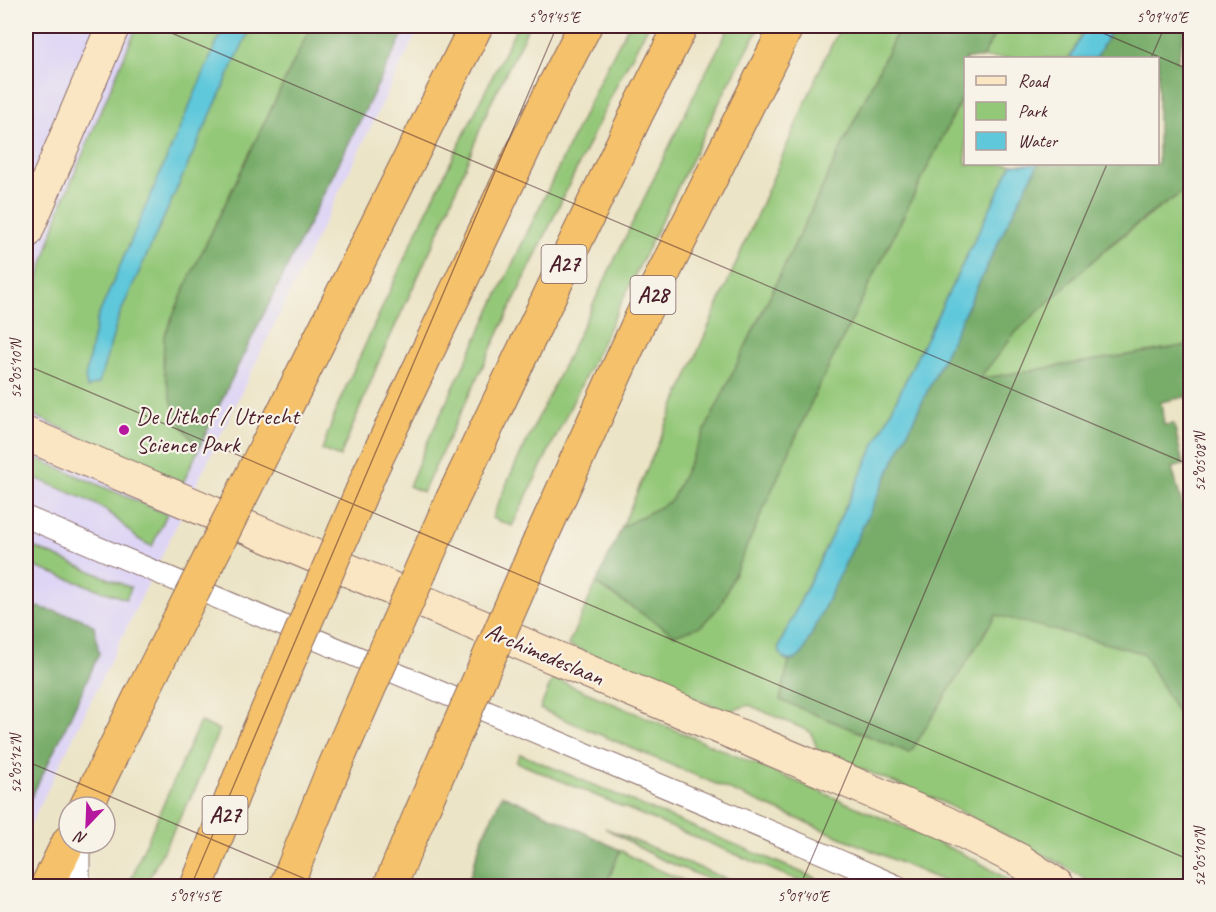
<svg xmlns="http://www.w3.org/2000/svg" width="1216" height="912" font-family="Caveat,sans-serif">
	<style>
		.built { fill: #ded5f5 }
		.green { fill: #94c879; stroke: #6f7452; stroke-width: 1.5 }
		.forest { fill: #77ac69; stroke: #60664a; stroke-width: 1.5 }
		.water { fill: #5fc8db; stroke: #547483; stroke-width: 1.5 }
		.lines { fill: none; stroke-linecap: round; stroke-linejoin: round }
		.service-casing { stroke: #836461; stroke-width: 23 }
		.secondary-casing { stroke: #836461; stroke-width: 35 }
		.motorway-casing { stroke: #836461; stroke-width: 35 }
		.service { stroke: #fff; stroke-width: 21 }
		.secondary { stroke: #fbe6c4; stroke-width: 33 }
		.motorway { stroke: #f5c16b; stroke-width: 33 }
		.motorway-bridge-casing { stroke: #836461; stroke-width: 35; stroke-linecap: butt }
		.motorway-bridge { stroke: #f5c16b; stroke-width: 33 }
		.ticks { fill: none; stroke: #4a1f2b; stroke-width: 1.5; stroke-opacity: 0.45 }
		.poi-dot { fill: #b5179e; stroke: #f7f3e8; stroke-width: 2 }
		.labels { text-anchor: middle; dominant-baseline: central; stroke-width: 4.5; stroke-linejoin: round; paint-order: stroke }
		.shield { fill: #f7f3e8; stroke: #7e5f64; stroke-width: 1.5 }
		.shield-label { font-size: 22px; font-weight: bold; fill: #4a1f2b }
		.poi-label { font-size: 24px; fill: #4a1f2b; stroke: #f7f3e8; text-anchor: start }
		.street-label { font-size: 24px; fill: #4a1f2b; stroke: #f7f3e8 }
		.neatline { fill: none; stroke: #4a1f2b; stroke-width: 2 }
		.ticks-label { font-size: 15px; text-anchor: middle; fill: #4a1f2b }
	</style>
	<rect width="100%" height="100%" fill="#f7f3e8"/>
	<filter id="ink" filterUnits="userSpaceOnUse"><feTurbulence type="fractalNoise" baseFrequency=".0167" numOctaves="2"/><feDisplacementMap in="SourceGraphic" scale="12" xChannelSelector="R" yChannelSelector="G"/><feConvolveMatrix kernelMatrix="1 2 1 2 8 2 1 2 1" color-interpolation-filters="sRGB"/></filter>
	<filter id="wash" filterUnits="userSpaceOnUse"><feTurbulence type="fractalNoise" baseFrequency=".008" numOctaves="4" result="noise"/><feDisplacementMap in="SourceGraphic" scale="24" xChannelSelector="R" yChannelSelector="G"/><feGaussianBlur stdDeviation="1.35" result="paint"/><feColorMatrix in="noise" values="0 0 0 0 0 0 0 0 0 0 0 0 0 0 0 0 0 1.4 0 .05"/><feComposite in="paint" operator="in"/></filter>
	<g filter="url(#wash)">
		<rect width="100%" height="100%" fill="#ece4c6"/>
		<polygon class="built" points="26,26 420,26 26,834"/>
		<g class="green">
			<polygon points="137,26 311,26 188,281 164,337 176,418 199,448 183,483 26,412 26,319 61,206"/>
			<polygon points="517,26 529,26 489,107 441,227 380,359 340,457 322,450 339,402 419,227"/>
			<polygon points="628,26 648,26 618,82 423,492 409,486 426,445 603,74"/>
			<polygon points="730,26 760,26 723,95 512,526 492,518 510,476 699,85"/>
			<polygon points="841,26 900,26 671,501 622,527 823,62"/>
			<polygon points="999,26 1086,26 1070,58 982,58"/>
			<path d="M 965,92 L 966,164 L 1012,164 L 913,365 L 779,646 C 779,653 782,658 789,661 L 781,700 L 910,753 L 996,614 L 1143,653 L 1171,701 L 1190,720 L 1190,886 L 1096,886 L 1059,863 L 944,803 L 818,751 L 811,732 L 749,705 L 727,712 L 568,645 L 596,584 L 675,634 L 720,606 L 816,392 Z"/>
			<path d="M 1190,187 L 1190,345 L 978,379 C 990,364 1001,347 1015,333 C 1068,279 1127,228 1190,187 Z"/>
			<path d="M 26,454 L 167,514 L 152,546 C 132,540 122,520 104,509 C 82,496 50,485 26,474 Z"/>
			<polygon points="26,544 131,588 126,599 26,564"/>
			<polygon points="553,678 922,835 975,860 1019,886 955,886 540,709"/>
			<polygon points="200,722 219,730 197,785 145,886 129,886 139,859"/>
			<polygon points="520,754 834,886 811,886 516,762"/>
			<polygon points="605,828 743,886 724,886 658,858"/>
			<polygon points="620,850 641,862 696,886 634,886 633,883 629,886 606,886"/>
		</g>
		<g class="forest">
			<polygon points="311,26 407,26 238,366 199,448 176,418 163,367 164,337 188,281"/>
			<polygon points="900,26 999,26 982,58 966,58 965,92 816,392 720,606 701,626 675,635 596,584 622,527 671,501"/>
			<polygon points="1113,26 1186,26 1177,62 1190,65 1190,187 1151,213 1111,244 1014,334 979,379 1190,345 1190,396 1161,402 1164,425 1174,424 1183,465 1172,468 1190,533 1190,735 1143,653 996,615 910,753 780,700 789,661 802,654 1007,224 1038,164 1158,164 1158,58 1096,58"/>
			<polygon points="26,604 81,618 94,626 99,654 64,731 26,808"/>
			<polygon points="502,795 542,812 620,850 606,886 467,886 481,841"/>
		</g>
		<g class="water">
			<polygon points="224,26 251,26 119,316 99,383 87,388 85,378 97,319"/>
			<polygon points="1086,26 1113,26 1096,58 1070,58"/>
			<path d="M 1012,164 L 1038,164 L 1007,224 L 802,654 C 797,660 791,662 784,659 L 779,651 L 779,646 L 913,365 Z"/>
		</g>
	</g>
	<g filter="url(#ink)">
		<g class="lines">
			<g class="service-casing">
				<g id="service">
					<polyline points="26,517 831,857 897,886"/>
					<polyline points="79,843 79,886"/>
				</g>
			</g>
			<g class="secondary-casing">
				<g id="secondary">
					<polyline points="26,232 113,26"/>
					<polyline points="26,434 944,822 1019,860 1058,886"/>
				</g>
			</g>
			<g class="motorway-casing">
				<g id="motorway">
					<polyline points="275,429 476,26"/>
					<polyline points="371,470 553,88 585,26"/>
					<polyline points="450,504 638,111 681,26"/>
					<polyline points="540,540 640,320 787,26"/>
					<polyline points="86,807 140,697"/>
					<polyline points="47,886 69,841"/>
					<polyline points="197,886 253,744"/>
					<polyline points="286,886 330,777"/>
					<polyline points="390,886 420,815"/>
				</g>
			</g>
			<use href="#service" class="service"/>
			<use href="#secondary" class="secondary"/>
			<use href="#motorway" class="motorway"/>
			<g class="motorway-bridge-casing">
				<g id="motorway-bridge">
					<polyline points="140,697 275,429"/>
					<polyline points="253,744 371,470"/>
					<polyline points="330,777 450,504"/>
					<polyline points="420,815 540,540"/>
				</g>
			</g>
			<use href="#motorway-bridge" class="motorway-bridge"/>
		</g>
	</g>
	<path class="ticks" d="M 155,26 L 1190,465M 1086,26 L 1190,70M 1151,58 L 1165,26M 26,365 L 1190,860M 26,761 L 322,886M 191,886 L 557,26M 800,886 L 1107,164"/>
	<circle class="poi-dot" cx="124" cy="430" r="6"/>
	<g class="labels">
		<g class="shield">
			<rect x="541.5" y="245" width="45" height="38" rx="4.5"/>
			<rect x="630.5" y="276" width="45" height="38" rx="4.5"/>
			<rect x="202.5" y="796" width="45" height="38" rx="4.5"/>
		</g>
		<g class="shield-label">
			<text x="564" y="264">A27</text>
			<text x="653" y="295">A28</text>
			<text x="225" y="815">A27</text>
		</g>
		<g class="poi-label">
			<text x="136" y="416">De Uithof / Utrecht<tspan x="136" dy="28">Science Park</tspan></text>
		</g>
		<g class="street-label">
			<text transform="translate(545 654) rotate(23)">Archimedeslaan</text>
		</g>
	</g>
	<rect width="1216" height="912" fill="none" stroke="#f7f3e8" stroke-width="66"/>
	<rect x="964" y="57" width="195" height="108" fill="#f7f3e8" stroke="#b29e9c" stroke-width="1.5"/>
	<rect x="976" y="76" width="30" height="9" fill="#fbe6c4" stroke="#b29e9c" stroke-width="1.5"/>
	<text x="1018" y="87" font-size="18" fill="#4a1f2b">Road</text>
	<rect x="976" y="102" width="30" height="18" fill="#94c879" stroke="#b29e9c" stroke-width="1.5"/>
	<text x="1018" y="117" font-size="18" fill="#4a1f2b">Park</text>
	<rect x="976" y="132" width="30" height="18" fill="#5fc8db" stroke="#b29e9c" stroke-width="1.5"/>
	<text x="1018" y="147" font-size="18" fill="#4a1f2b">Water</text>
	<g transform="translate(87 825) rotate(203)"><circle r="28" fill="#f7f3e8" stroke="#b29e9c" stroke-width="1.5"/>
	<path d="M0-4.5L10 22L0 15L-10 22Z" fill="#b5179e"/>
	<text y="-9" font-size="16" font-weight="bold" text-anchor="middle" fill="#4a1f2b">N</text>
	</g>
	<rect x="33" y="33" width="1150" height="846" class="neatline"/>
	<g class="ticks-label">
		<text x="554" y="22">5°09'45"E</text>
		<text x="1162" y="22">5°09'40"E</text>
		<text transform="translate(16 369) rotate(-90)" y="5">52°05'10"N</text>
		<text transform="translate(1200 462) rotate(-90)" y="5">52°05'08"N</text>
		<text transform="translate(16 764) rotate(-90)" y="5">52°05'12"N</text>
		<text transform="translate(1200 857) rotate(-90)" y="5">52°05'10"N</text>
		<text x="195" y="901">5°09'45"E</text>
		<text x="803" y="901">5°09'40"E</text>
	</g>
</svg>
